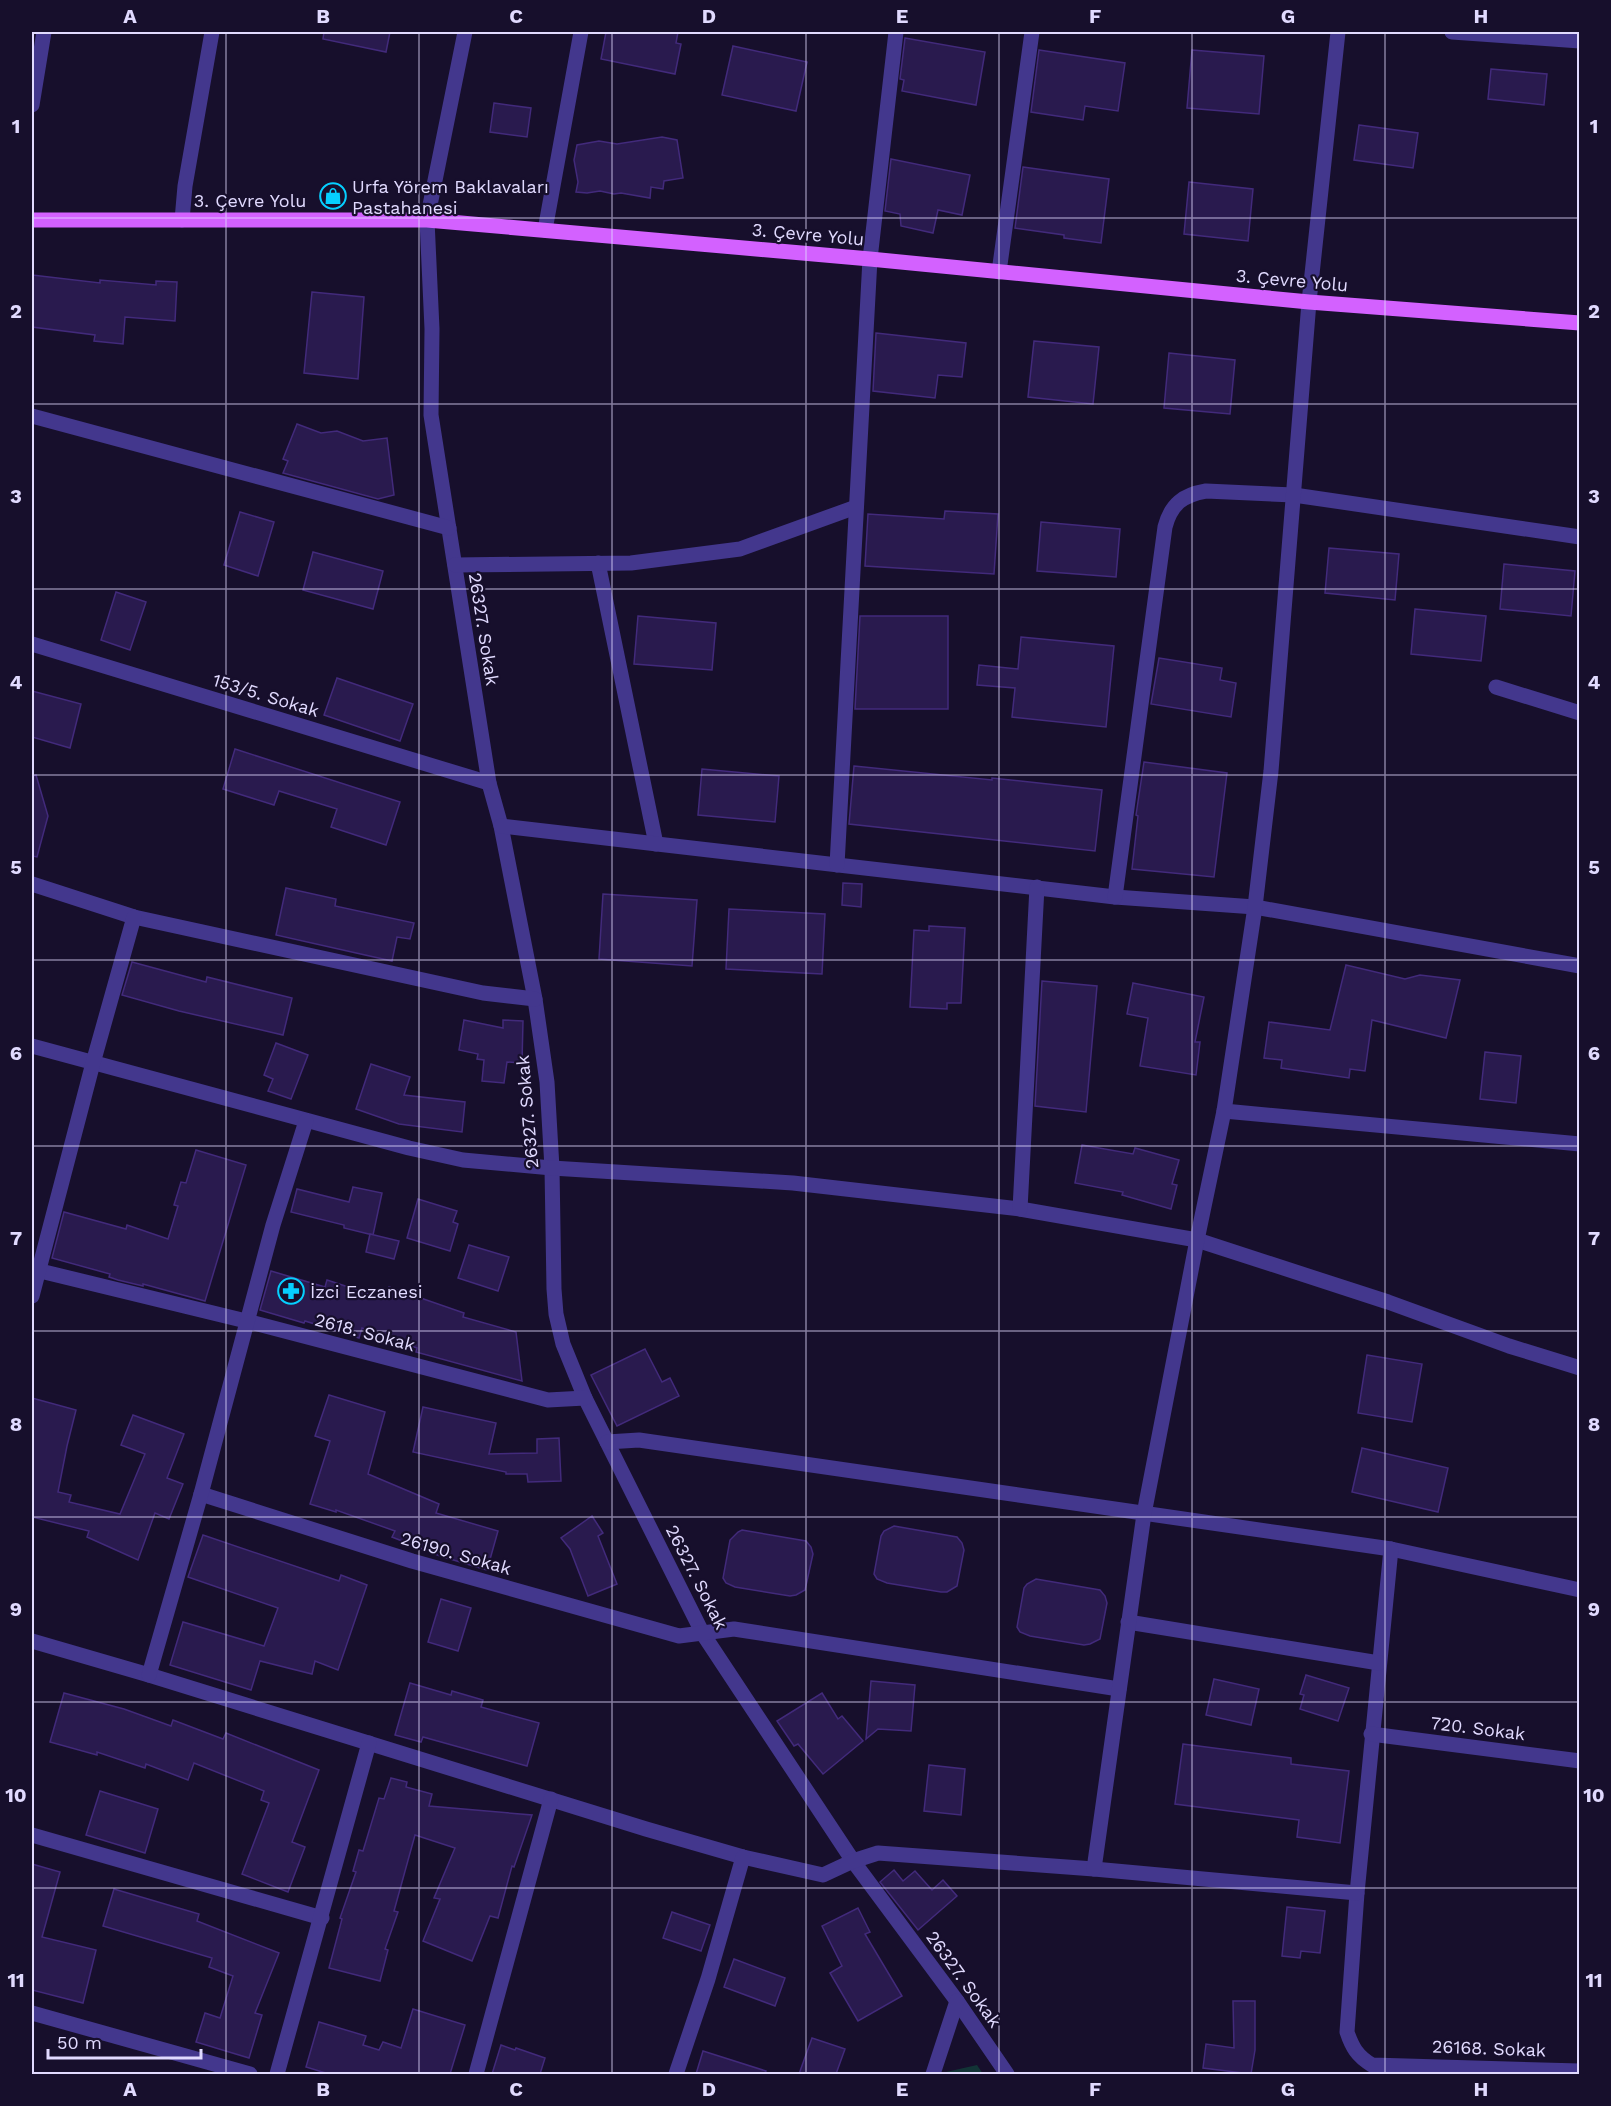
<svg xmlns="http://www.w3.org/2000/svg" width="1611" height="2106" font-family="'Work Sans',sans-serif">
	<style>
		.green { fill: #123436 }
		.building { fill: #291a4e; stroke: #422a7b; stroke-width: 1.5 }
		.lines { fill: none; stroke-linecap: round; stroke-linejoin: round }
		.minor { stroke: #43378d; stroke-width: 15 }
		.major { stroke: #d361ff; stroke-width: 15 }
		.grid { fill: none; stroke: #e1daff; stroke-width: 1.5; stroke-opacity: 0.55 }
		.labels { text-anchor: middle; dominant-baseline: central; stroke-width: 4.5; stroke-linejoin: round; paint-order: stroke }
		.poi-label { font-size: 18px; fill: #e1daff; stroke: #170f2c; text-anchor: start }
		.street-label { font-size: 18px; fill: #e1daff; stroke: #170f2c }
		.neatline { fill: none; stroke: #e1daff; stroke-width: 2 }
		.grid-label { font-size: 20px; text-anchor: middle; font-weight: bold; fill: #e1daff }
	</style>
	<rect width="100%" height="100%" fill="#170f2c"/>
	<polygon class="green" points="977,2065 983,2074 945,2074 946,2072"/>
	<g class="building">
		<polygon points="324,32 390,32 386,52 323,39"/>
		<polygon points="606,32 678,32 676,43 681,44 675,74 601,59"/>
		<polygon points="905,38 985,52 976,105 902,91 904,80 900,79"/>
		<polygon points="733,46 807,62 796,111 722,95"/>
		<polygon points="1039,50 1125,63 1118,111 1085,106 1083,120 1031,112"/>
		<polygon points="1192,50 1264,56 1259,114 1187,108"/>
		<polygon points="1491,69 1547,74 1544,105 1488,99"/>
		<polygon points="494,103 531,108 527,137 490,132"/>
		<polygon points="1359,125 1418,133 1413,168 1354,160"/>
		<polygon points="662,137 677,140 683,178 664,181 663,189 651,187 650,198 621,193 614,194 600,191 587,193 576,192 578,182 574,160 577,145 599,141 617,144"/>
		<polygon points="891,159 970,175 962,215 938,210 933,233 901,226 900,214 885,211"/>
		<polygon points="1023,167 1109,179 1101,243 1064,238 1064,235 1015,228"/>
		<polygon points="1189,182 1253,189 1248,241 1184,234"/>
		<polygon points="32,275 100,283 100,280 156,285 156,281 177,282 175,321 125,317 123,344 94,341 95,335 32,327"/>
		<polygon points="312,292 364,297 358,379 304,373"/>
		<polygon points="876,333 966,343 962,377 938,375 935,398 873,391"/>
		<polygon points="1034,341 1099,347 1093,404 1028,397"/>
		<polygon points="1169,353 1235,360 1230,414 1164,408"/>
		<polygon points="297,424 321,433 337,431 363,441 387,438 394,495 378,499 283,473 288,461 283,459"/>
		<polygon points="945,511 998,514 994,574 865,566 868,514 944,519"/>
		<polygon points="240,512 274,522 258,576 224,565"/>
		<polygon points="1041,522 1120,529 1116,577 1037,571"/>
		<polygon points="1329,548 1399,554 1395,600 1325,593"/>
		<polygon points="313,552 383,571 373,609 303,590"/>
		<polygon points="1504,564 1575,571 1571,616 1500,609"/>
		<polygon points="116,592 146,602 130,650 101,640"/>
		<polygon points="1415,609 1486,616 1481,661 1411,654"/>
		<polygon points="638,616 716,623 712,670 634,664"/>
		<polygon points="860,616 948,616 948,709 855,709"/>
		<polygon points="1021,637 1114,646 1106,727 1012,717 1015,688 977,685 979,665 1018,669"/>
		<polygon points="1159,658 1222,668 1220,680 1236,683 1231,717 1151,704"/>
		<polygon points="337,678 413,704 400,741 324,715"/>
		<polygon points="32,691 81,704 70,748 32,737"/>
		<polygon points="235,749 400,802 386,845 331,827 337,809 279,791 274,805 223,789"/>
		<polygon points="1144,762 1227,773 1214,877 1132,869 1138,816 1136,815"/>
		<polygon points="854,766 992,780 992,778 1102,790 1095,851 849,824"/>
		<polygon points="702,769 779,776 775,822 698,815"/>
		<polygon points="36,775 48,816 37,857 32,856 32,776"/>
		<polygon points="843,883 862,884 861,907 842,905"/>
		<polygon points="286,888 336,899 335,906 414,923 410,939 397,937 392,961 276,935"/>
		<polygon points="603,894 697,900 692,966 599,959"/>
		<polygon points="729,909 825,914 822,974 726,969"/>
		<polygon points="929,926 965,928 961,1003 947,1003 947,1009 910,1007 914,930 929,931"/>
		<polygon points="132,962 206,982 207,977 292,998 283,1035 179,1011 122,995"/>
		<polygon points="1346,965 1405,979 1420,975 1460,980 1446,1038 1372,1020 1365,1071 1350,1069 1349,1078 1281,1068 1282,1060 1264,1058 1269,1022 1330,1030"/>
		<polygon points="1042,981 1097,986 1086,1112 1035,1106"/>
		<polygon points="1133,983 1204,997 1195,1042 1200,1042 1196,1075 1140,1066 1148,1018 1127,1014"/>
		<polygon points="464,1020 503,1028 503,1020 523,1021 522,1063 507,1062 504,1083 482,1081 484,1060 477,1059 478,1054 459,1050"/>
		<polygon points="276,1043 308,1055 291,1099 268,1091 273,1079 264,1075"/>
		<polygon points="1485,1052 1521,1056 1516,1103 1480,1099"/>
		<polygon points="371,1064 410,1077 404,1095 465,1102 462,1132 399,1124 356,1109"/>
		<polygon points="1082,1145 1133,1154 1135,1148 1179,1160 1172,1184 1177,1185 1171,1209 1122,1195 1123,1192 1075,1183"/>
		<polygon points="196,1150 246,1165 205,1301 143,1284 143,1286 118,1280 109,1277 110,1274 52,1258 64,1212 126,1229 127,1225 168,1239 178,1206 174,1205 181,1182 186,1183"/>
		<polygon points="353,1187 382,1193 373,1235 344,1228 344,1225 291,1212 297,1189 349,1202"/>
		<polygon points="418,1199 457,1211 453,1222 458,1224 450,1251 407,1238"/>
		<polygon points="370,1234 399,1241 394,1259 366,1252"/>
		<polygon points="469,1245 509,1257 498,1291 458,1278"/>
		<polygon points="271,1271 325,1287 327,1280 385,1299 389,1287 464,1313 463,1317 516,1332 522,1381 416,1352 417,1348 362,1328 359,1338 305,1321 304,1323 260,1310"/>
		<polygon points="645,1349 662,1382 670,1378 679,1396 617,1426 591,1375"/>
		<polygon points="1367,1355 1422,1364 1412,1422 1358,1413"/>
		<polygon points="329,1395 385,1412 368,1474 439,1504 436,1513 498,1531 487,1570 440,1556 392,1537 395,1531 336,1510 336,1512 310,1504 330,1441 315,1436"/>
		<polygon points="32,1398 76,1410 67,1446 58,1492 71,1495 69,1502 120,1514 145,1454 121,1445 133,1415 184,1434 167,1478 183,1484 169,1519 155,1513 138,1560 87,1537 89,1531 32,1517"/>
		<polygon points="423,1407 496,1423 489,1454 537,1453 537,1439 559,1438 561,1481 528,1482 527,1474 506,1474 506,1472 413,1452"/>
		<polygon points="1362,1448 1448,1468 1438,1512 1352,1492"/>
		<polygon points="592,1516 603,1533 598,1536 617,1584 588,1596 570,1549 561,1538"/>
		<polygon points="894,1526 957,1537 962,1543 964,1550 957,1586 947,1592 941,1592 887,1583 877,1579 874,1574 881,1536 884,1531"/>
		<polygon points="742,1530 806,1541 811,1547 813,1554 805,1590 796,1595 790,1596 735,1587 726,1583 723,1578 730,1540 738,1532"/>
		<polygon points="203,1535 339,1581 341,1575 367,1585 338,1670 315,1661 312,1674 260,1661 251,1690 170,1665 183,1622 264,1646 278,1608 188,1577"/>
		<polygon points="1036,1579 1100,1590 1105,1596 1107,1603 1100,1639 1090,1644 1084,1645 1030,1636 1020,1632 1017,1627 1024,1588 1027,1584"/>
		<polygon points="441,1599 471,1608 458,1651 428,1642"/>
		<polygon points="1306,1675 1349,1688 1338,1721 1300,1709 1304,1695 1300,1694"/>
		<polygon points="1214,1679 1259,1689 1251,1725 1206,1715"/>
		<polygon points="871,1681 915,1685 911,1731 878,1729 866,1739"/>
		<polygon points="410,1683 451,1695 452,1691 483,1700 481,1707 539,1723 527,1766 423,1737 421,1742 395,1735"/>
		<polygon points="64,1693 124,1709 171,1726 173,1720 223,1739 226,1733 319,1770 292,1842 305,1847 288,1892 242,1874 269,1803 261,1800 264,1791 194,1763 188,1780 146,1764 145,1768 97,1752 97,1755 50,1742"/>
		<polygon points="822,1693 838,1719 842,1716 863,1741 823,1774 798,1744 794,1746 777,1721"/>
		<polygon points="1183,1744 1291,1758 1291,1764 1349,1771 1340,1843 1297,1837 1299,1820 1175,1804"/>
		<polygon points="929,1765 965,1769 961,1815 924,1811"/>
		<polygon points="391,1778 407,1782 406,1787 432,1794 429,1806 532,1815 514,1867 512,1866 498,1918 490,1916 472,1961 423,1941 440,1899 434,1898 455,1848 415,1835 394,1911 398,1912 385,1949 388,1950 380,1981 329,1968 342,1919 340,1918 356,1872 353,1871 359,1850 363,1851 379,1798 384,1799"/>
		<polygon points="100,1791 158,1809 145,1853 86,1835"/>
		<polygon points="32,1864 60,1872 42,1937 96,1950 83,2003 32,1990"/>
		<polygon points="894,1870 903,1881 915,1871 932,1890 943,1880 957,1896 918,1930 880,1882"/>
		<polygon points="114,1889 199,1914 197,1921 279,1953 255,2013 262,2015 249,2058 196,2042 205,2013 220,2018 233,1976 209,1967 212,1958 103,1926"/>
		<polygon points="1287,1907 1325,1911 1320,1953 1301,1951 1300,1958 1282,1956"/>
		<polygon points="858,1908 870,1932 865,1934 902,1996 858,2021 830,1973 842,1966 822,1926"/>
		<polygon points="672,1912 710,1925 701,1951 663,1938"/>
		<polygon points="734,1959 785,1978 775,2006 724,1987"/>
		<polygon points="1233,2001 1255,2001 1255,2050 1251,2074 1203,2068 1206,2044 1234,2048"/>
		<polygon points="413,2009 465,2025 450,2074 329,2074 306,2067 319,2022 366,2036 363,2045 379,2050 383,2042 401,2048"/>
		<polygon points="812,2038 845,2049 836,2074 799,2074"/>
		<polygon points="501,2045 515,2050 516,2048 545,2058 540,2074 492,2074"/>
		<polygon points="703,2051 766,2071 765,2074 696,2074"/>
	</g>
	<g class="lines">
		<g class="minor">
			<polyline points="465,32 427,220 432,329 431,415 489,783 501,826 535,999 547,1082 552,1168 554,1289 556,1314 563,1344 585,1398 703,1634 853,1861 957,2001 1007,2074"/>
			<polyline points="1452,32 1580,41"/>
			<polyline points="32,105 44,32"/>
			<polyline points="182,220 185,186 212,32"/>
			<polyline points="545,230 581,32"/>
			<polyline points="999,272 1032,32"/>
			<polyline points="32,416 449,528"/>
			<polyline points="598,563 656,844"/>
			<polyline points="455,565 631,563 740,549 856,507"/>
			<polyline points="32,644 489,783"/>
			<polyline points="1496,687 1580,713"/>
			<polyline points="501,826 1115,897 1255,907 1580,966"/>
			<polyline points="837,865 870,259 896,32"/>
			<polyline points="32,884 134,917 483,993 535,999"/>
			<path d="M 1115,897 L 1165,527 C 1171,504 1183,495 1206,491 L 1294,495 L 1580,537"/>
			<polyline points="32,1046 409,1148 463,1160 552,1168 793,1183 1020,1209 1197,1240 1388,1302 1509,1346 1580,1368"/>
			<polyline points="1224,1111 1580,1144"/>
			<polyline points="1020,1209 1037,887"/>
			<polyline points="32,1269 246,1321 548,1400 585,1398"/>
			<polyline points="32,1296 93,1063 134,917"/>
			<polyline points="607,1442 639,1440 1391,1549 1580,1590"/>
			<polyline points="201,1494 412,1561 679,1636 734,1629 1119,1689"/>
			<path d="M 1391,1549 L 1357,1893 L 1347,2032 C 1352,2047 1357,2056 1372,2065 L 1580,2071"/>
			<polyline points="1128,1622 1379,1663"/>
			<polyline points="32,1641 149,1675 646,1829 743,1857 823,1875 853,1861 878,1853 1094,1869 1357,1893"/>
			<polyline points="149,1675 201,1494 273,1225 306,1121"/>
			<polyline points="1371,1734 1580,1761"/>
			<polyline points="32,1835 322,1918"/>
			<polyline points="1094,1869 1144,1514 1197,1240 1224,1111 1255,907 1271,771 1309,302 1338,32"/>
			<polyline points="32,2013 250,2074"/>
			<polyline points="277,2074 369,1743"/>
			<polyline points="476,2074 551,1799"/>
			<polyline points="676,2074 708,1979 743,1857"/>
			<polyline points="933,2074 957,2001"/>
		</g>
		<polyline class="major" points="32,220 427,220 870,259 1309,302 1580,323"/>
	</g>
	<path class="grid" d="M 226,32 L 226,2074M 419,32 L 419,2074M 612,32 L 612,2074M 806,32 L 806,2074M 999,32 L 999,2074M 1192,32 L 1192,2074M 1385,32 L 1385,2074M 32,218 L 1580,218M 32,404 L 1580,404M 32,589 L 1580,589M 32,775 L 1580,775M 32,960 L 1580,960M 32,1146 L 1580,1146M 32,1331 L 1580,1331M 32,1517 L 1580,1517M 32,1702 L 1580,1702M 32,1888 L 1580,1888"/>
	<defs>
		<g id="shop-ring" transform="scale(1.35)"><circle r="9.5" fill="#170f2c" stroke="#06cfff" stroke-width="1.5"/><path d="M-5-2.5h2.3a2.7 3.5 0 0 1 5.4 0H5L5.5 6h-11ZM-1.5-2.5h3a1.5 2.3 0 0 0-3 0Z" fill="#06cfff"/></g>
		<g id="pharmacy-ring" transform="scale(1.35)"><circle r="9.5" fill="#170f2c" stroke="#06cfff" stroke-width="1.5"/><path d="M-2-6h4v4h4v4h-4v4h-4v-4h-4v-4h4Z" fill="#06cfff"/></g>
	</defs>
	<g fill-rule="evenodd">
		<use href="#shop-ring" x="333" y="196"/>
		<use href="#pharmacy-ring" x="291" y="1291"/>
	</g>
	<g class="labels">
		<g class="poi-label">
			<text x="352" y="186">Urfa Yörem Baklavaları<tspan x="352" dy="21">Pastahanesi</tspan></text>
			<text x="310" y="1291">İzci Eczanesi</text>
		</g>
		<g class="street-label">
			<text x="250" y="200">3. Çevre Yolu</text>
			<text transform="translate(808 234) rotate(5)">3. Çevre Yolu</text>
			<text transform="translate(1292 280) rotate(5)">3. Çevre Yolu</text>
			<text transform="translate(484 629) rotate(81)">26327. Sokak</text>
			<text transform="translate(266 695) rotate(17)">153/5. Sokak</text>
			<text transform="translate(527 1112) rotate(-95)">26327. Sokak</text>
			<text transform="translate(365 1332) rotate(15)">2618. Sokak</text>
			<text transform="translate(456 1553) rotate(16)">26190. Sokak</text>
			<text transform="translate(697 1577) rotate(63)">26327. Sokak</text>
			<text transform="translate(1478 1728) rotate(7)">720. Sokak</text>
			<text transform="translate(964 1979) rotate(54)">26327. Sokak</text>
			<text transform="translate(1489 2048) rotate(2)">26168. Sokak</text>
		</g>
	</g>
	<rect width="1611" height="2106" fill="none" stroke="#170f2c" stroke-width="66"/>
	<path d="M48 2049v9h153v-9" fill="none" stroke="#e1daff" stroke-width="3"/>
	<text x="57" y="2049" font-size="18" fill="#e1daff" stroke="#170f2c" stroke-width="4.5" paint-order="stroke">50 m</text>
	<rect x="33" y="33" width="1545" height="2040" class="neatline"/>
	<g class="grid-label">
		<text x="130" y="23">A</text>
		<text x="323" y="23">B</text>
		<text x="516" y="23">C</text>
		<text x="709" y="23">D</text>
		<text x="902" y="23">E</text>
		<text x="1095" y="23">F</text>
		<text x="1288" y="23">G</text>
		<text x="1481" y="23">H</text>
		<text x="16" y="133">1</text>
		<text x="1594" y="133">1</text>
		<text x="16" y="318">2</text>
		<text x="1594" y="318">2</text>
		<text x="16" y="503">3</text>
		<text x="1594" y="503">3</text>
		<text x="16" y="689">4</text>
		<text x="1594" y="689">4</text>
		<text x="16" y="874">5</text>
		<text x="1594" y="874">5</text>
		<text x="16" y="1060">6</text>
		<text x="1594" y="1060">6</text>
		<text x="16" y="1245">7</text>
		<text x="1594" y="1245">7</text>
		<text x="16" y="1431">8</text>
		<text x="1594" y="1431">8</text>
		<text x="16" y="1616">9</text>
		<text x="1594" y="1616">9</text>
		<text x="16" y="1802">10</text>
		<text x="1594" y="1802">10</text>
		<text x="16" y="1987">11</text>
		<text x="1594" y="1987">11</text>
		<text x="130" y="2096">A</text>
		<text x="323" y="2096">B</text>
		<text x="516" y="2096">C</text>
		<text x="709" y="2096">D</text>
		<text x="902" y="2096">E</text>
		<text x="1095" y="2096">F</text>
		<text x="1288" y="2096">G</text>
		<text x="1481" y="2096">H</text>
	</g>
</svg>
